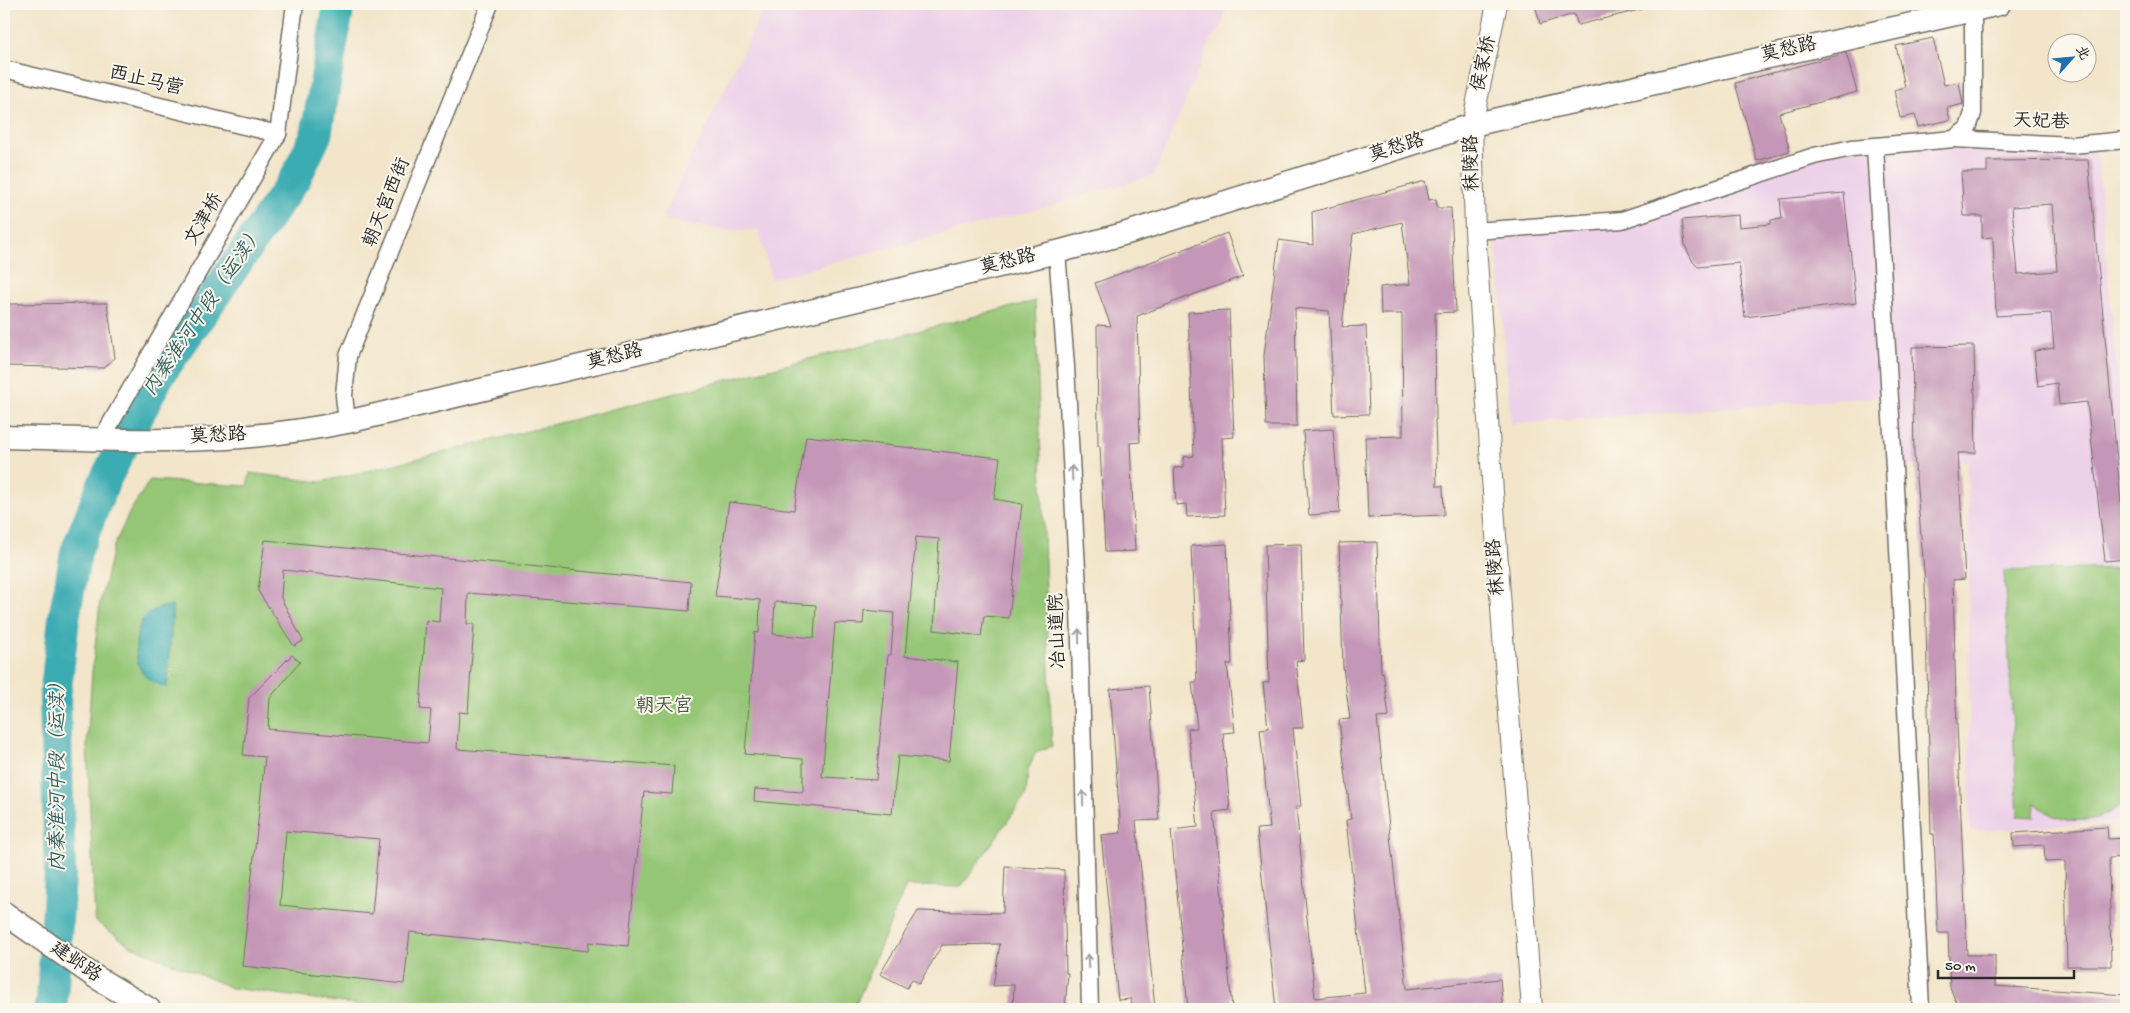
<svg xmlns="http://www.w3.org/2000/svg" width="2130" height="1013" font-family="'Gochi Hand','LXGW WenKai TC',sans-serif">
	<style>
		.built { fill: #edd1e9 }
		.green { fill: #95c676; stroke: #607850 }
		.water { fill: #3aacb2; stroke: #326c6e }
		.lines { fill: none; stroke-linecap: round; stroke-linejoin: round }
		.river { stroke: #3aacb2; stroke-width: 32 }
		.building { fill: #c496b7; fill-rule: evenodd }
		.minor-casing { stroke: #716c63; stroke-width: 19 }
		.tertiary-casing { stroke: #716c63; stroke-width: 22 }
		.secondary-casing { stroke: #716c63; stroke-width: 25 }
		.minor { stroke: #fff; stroke-width: 16 }
		.tertiary { stroke: #fff; stroke-width: 20 }
		.secondary { stroke: #fff; stroke-width: 22 }
		.oneway { stroke: #a0a0a0 }
		.labels { text-anchor: middle; dominant-baseline: central; stroke-width: 4; stroke-linejoin: round; paint-order: stroke }
		.street-label { font-size: 19px; fill: #2b2b2b; stroke: #fbf7ec }
		.park-label { font-size: 19px; fill: #4b5a42; stroke: #fbf7ec }
		.water-label { font-size: 20px; font-style: italic; fill: #315f61; stroke: #fbf7ec }
	</style>
	<rect width="100%" height="100%" fill="#fbf7ec"/>
	<filter id="ink" filterUnits="userSpaceOnUse"><feTurbulence type="fractalNoise" baseFrequency=".02" numOctaves="2"/><feDisplacementMap in="SourceGraphic" scale="10" xChannelSelector="R" yChannelSelector="G"/><feConvolveMatrix kernelMatrix="1 2 1 2 8 2 1 2 1" color-interpolation-filters="sRGB"/></filter>
	<filter id="wash" filterUnits="userSpaceOnUse"><feTurbulence type="fractalNoise" baseFrequency=".0096" numOctaves="4" result="noise"/><feDisplacementMap in="SourceGraphic" scale="20" xChannelSelector="R" yChannelSelector="G"/><feGaussianBlur stdDeviation="1.12" result="paint"/><feColorMatrix in="noise" values="0 0 0 0 0 0 0 0 0 0 0 0 0 0 0 0 0 1.4 0 .05"/><feComposite in="paint" operator="in"/></filter>
	<g filter="url(#wash)">
		<rect width="100%" height="100%" fill="#f2e5ca"/>
		<g class="built">
			<polygon points="766,4 1226,4 1223,25 1213,36 1154,175 1054,205 771,279 759,230 723,230 668,221 663,215"/>
			<polygon points="2096,143 2126,472 2126,821 1970,831 1968,461 1894,467 1889,396 1511,424 1496,240 1594,222 1852,148"/>
		</g>
		<g class="green">
			<polygon points="1035,301 1052,746 1036,752 1028,770 1026,795 961,887 906,886 854,1009 389,1009 232,988 131,946 95,921 87,746 92,672 100,603 113,548 129,513 150,480 247,486 250,473 321,482 473,445"/>
			<path d="M 2126,568 L 2126,799 C 2109,821 2072,827 2048,813 C 2043,810 2039,806 2035,803 L 2034,817 L 2018,816 L 2004,571 Z"/>
		</g>
		<path class="water" d="M 173,606 L 167,688 C 157,684 147,680 141,671 C 133,656 134,626 147,615 C 155,608 164,606 173,606 Z"/>
		<g class="lines">
			<polyline class="river" points="49,1009 52,1001 60,874 55,698 64,618 76,552 104,482 158,377 296,177 316,135 339,4"/>
		</g>
		<g id="blocks">
			<g class="building">
				<polygon points="1535,4 1643,4 1643,9 1578,25 1574,14 1540,24"/>
				<polygon points="1933,38 1944,85 1959,82 1963,104 1947,108 1950,120 1918,127 1915,115 1900,118 1894,90 1905,87 1896,46"/>
				<polygon points="1846,53 1857,92 1779,113 1790,151 1757,161 1735,83"/>
				<path d="M 2088,160 L 2126,554 L 2126,559 L 2105,561 L 2087,402 L 2059,405 L 2057,383 L 2038,386 L 2034,351 L 2054,348 L 2051,313 L 1996,316 L 1993,237 L 1982,238 L 1982,216 L 1964,216 L 1961,172 L 1987,172 L 1987,161 ZM 2052,204 L 2057,271 L 2018,274 L 2012,207 Z"/>
				<polygon points="1425,181 1429,200 1436,199 1437,208 1451,208 1456,312 1435,313 1436,420 1435,420 1437,486 1443,486 1444,515 1368,518 1365,437 1403,436 1402,314 1381,314 1380,287 1410,284 1402,222 1353,234 1342,327 1366,326 1369,414 1334,415 1329,311 1295,308 1297,426 1266,426 1264,355 1279,240 1313,245 1312,212"/>
				<polygon points="1844,193 1856,303 1745,317 1739,263 1698,267 1693,262 1685,246 1682,220 1738,215 1739,227 1771,224 1771,220 1782,219 1780,199"/>
				<polygon points="1227,233 1243,276 1137,316 1140,442 1130,443 1135,551 1105,552 1100,446 1098,446 1097,325 1111,326 1095,283"/>
				<polygon points="107,303 115,358 104,368 4,366 4,304"/>
				<polygon points="1229,310 1234,437 1222,438 1225,515 1187,517 1186,504 1176,505 1174,468 1184,467 1184,457 1194,456 1188,312"/>
				<polygon points="1974,346 1976,453 1958,453 1965,579 1953,580 1956,702 1967,955 1995,955 1995,986 2126,995 2126,1009 1964,1009 1955,1000 1950,987 1948,933 1938,933 1934,834 1931,834 1925,583 1914,454 1912,347"/>
				<polygon points="1333,429 1340,513 1309,515 1303,431"/>
				<path d="M 806,436 L 1000,458 L 994,499 L 1022,504 L 1009,618 L 984,616 L 981,636 L 934,630 L 939,539 L 916,537 L 905,656 L 958,662 L 949,761 L 898,756 L 892,814 L 754,801 L 755,789 L 803,792 L 803,759 L 745,754 L 755,632 L 759,633 L 760,600 L 715,596 L 729,502 L 794,510 ZM 775,602 L 816,605 L 814,638 L 773,634 ZM 864,610 L 894,613 L 891,655 L 888,655 L 876,780 L 822,777 L 835,623 L 863,624 Z"/>
				<path d="M 265,540 L 691,582 L 689,611 L 468,593 L 467,624 L 474,624 L 468,713 L 459,712 L 457,749 L 674,766 L 672,794 L 644,792 L 628,946 L 589,942 L 588,951 L 410,932 L 404,984 L 242,966 L 265,757 L 243,755 L 249,698 L 292,655 L 300,662 L 270,698 L 268,729 L 428,743 L 431,710 L 420,709 L 426,620 L 439,622 L 441,588 L 283,570 L 281,598 L 303,641 L 294,646 L 258,591 ZM 286,831 L 379,839 L 372,914 L 280,905 Z"/>
				<polygon points="1377,542 1381,673 1383,672 1389,717 1377,718 1407,989 1500,979 1503,1009 1276,1009 1257,829 1270,828 1260,729 1268,728 1263,683 1269,682 1265,545 1301,544 1304,660 1296,661 1303,728 1293,728 1301,806 1296,807 1315,998 1365,993 1346,820 1351,819 1339,720 1350,719 1343,667 1339,543"/>
				<polygon points="1227,544 1232,664 1227,664 1235,732 1223,733 1230,810 1214,812 1232,1009 1188,1009 1171,830 1198,827 1188,729 1197,728 1192,682 1197,682 1191,546"/>
				<polygon points="1149,686 1159,820 1136,821 1155,1009 1132,1009 1131,999 1118,1000 1101,835 1121,833 1110,689"/>
				<polygon points="2107,827 2108,839 2126,838 2126,857 2109,858 2111,966 2067,966 2065,861 2045,862 2044,845 2014,847 2013,833"/>
				<polygon points="1005,866 1064,870 1066,973 1068,973 1065,1009 1013,1009 1014,985 993,986 1000,944 942,945 919,984 912,979 907,988 880,974 918,911 1003,913"/>
			</g>
		</g>
	</g>
	<g filter="url(#ink)">
		<use href="#blocks" fill-opacity="0" stroke="#716c63" stroke-width="1"/>
		<g class="lines">
			<g class="minor-casing">
				<g id="minor">
					<polyline points="4,69 278,134"/>
					<polyline points="1954,139 2072,145 2126,140"/>
					<polyline points="1875,147 1894,467 1921,1009"/>
					<polyline points="1475,231 1622,220 1814,156 1852,148 1954,139 1968,128 1973,113 1973,8"/>
					<polyline points="1057,252 1066,366 1079,606 1090,1009"/>
					<polyline points="347,422 344,395 348,356 490,4"/>
					<polyline points="101,440 278,134 295,4"/>
				</g>
			</g>
			<g class="tertiary-casing">
				<polyline id="tertiary" points="1497,4 1472,125 1475,231 1503,637 1532,1009"/>
			</g>
			<g class="secondary-casing">
				<g id="secondary">
					<path d="M 4,437 C 83,439 162,443 241,437 C 277,434 312,429 347,422 L 1057,252 L 1127,233 L 1472,125 L 1999,4"/>
					<polyline points="4,913 94,976 149,1009"/>
				</g>
			</g>
			<use href="#minor" class="minor"/>
			<use href="#tertiary" class="tertiary"/>
			<use href="#secondary" class="secondary"/>
		</g>
		<defs><path id="oneway-shaft" d="M-6 0H5M1.5-3L5.5 0L1.5 3" fill="none" stroke-width="1.6" stroke-linecap="round" stroke-linejoin="round" transform="scale(1.25)"/></defs>
		<g class="oneway">
			<use href="#oneway-shaft" transform="translate(1072 473) rotate(-93)"/>
			<use href="#oneway-shaft" transform="translate(1079 636) rotate(-91)"/>
			<use href="#oneway-shaft" transform="translate(1083 798) rotate(-91)"/>
			<use href="#oneway-shaft" transform="translate(1088 961) rotate(-92)"/>
		</g>
	</g>
	<g class="labels">
		<g class="street-label">
			<text transform="translate(1789 51) rotate(-13)">莫愁路</text>
			<text transform="translate(1485 64) rotate(-78)">侯家桥</text>
			<text transform="translate(146 82) rotate(13)">西止马营</text>
			<text transform="translate(2041 123) rotate(2)">天妃巷</text>
			<text transform="translate(1397 149) rotate(-17)">莫愁路</text>
			<text transform="translate(1473 163) rotate(-91)">秣陵路</text>
			<text transform="translate(388 203) rotate(-68)">朝天宫西街</text>
			<text transform="translate(205 220) rotate(-60)">文津桥</text>
			<text transform="translate(1008 263) rotate(-14)">莫愁路</text>
			<text transform="translate(615 358) rotate(-14)">莫愁路</text>
			<text transform="translate(218 437) rotate(-3)">莫愁路</text>
			<text transform="translate(1497 567) rotate(-94)">秣陵路</text>
			<text transform="translate(1059 631) rotate(-92)">冶山道院</text>
			<text transform="translate(75 963) rotate(34)">建邺路</text>
		</g>
		<g class="park-label">
			<text x="664" y="707">朝天宫</text>
		</g>
		<g class="water-label">
			<text transform="translate(205 312) rotate(-56)">内秦淮河中段（运渎）</text>
			<text transform="translate(59 772) rotate(-90)">内秦淮河中段（运渎）</text>
		</g>
	</g>
	<rect width="2130" height="1013" fill="none" stroke="#fbf7ec" stroke-width="20"/>
	<g transform="translate(2072 58) rotate(63)"><circle r="24" fill="#fbf7ec" stroke="#a8a59f"/>
	<path d="M0-4L9 19L0 12L-9 19Z" fill="#1f6fb2"/>
	<text y="-8" font-size="14" font-weight="bold" text-anchor="middle" fill="#2b2b2b">北</text>
	</g>
	<path d="M1938 970v8h136v-8" fill="none" stroke="#2b2b2b" stroke-width="2.5"/>
	<text x="1945" y="970" font-size="15" fill="#2b2b2b" stroke="#fbf7ec" stroke-width="4" paint-order="stroke">50 m</text>
</svg>
